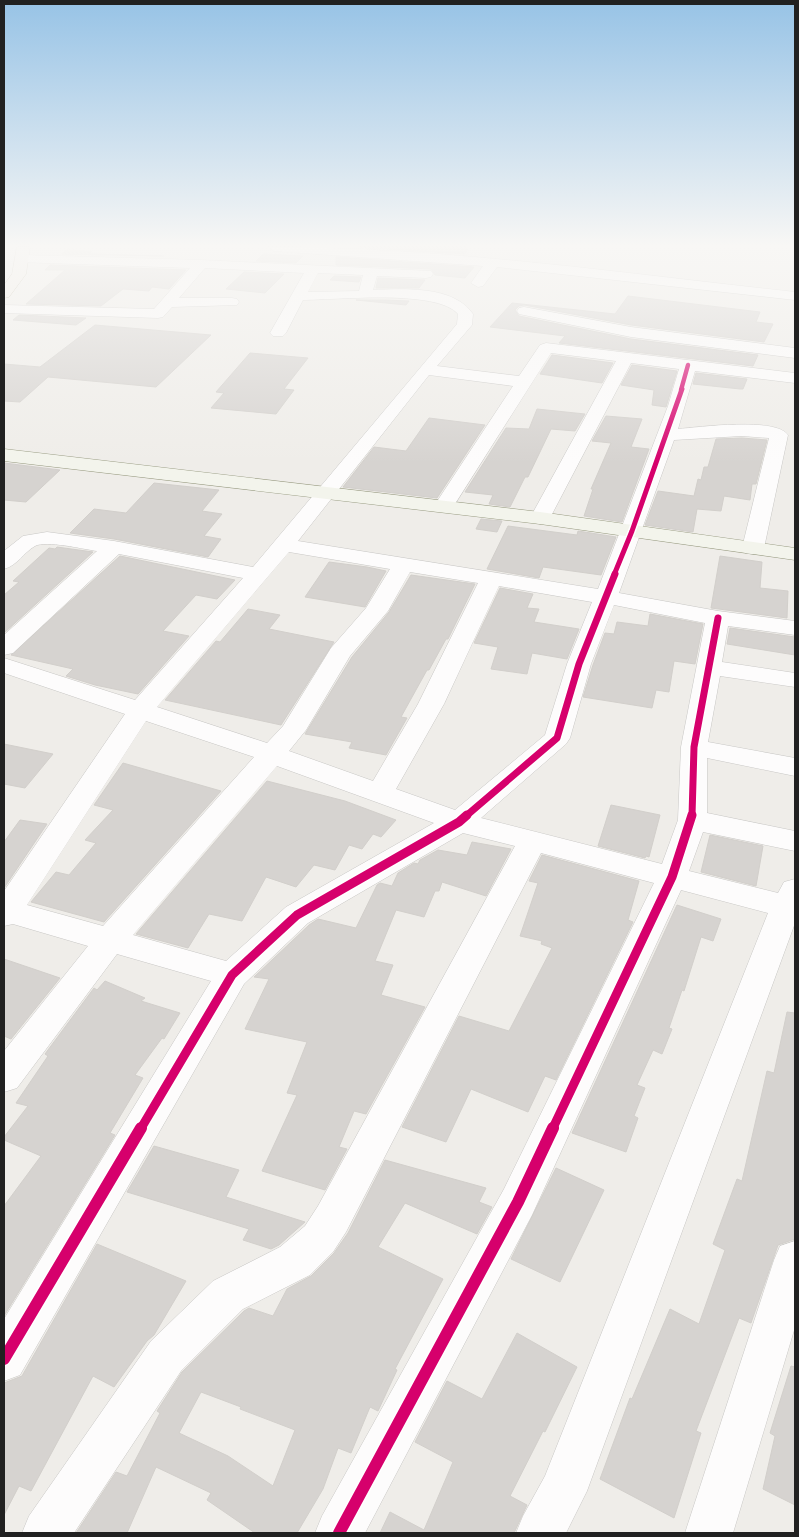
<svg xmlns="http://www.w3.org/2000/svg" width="799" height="1537" font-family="'Noto Sans',sans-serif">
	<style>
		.building { fill: #d6d3d0; stroke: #d2cfcb; fill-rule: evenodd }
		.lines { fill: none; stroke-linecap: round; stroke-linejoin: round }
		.street-casing { stroke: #c8c7c5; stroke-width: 1 }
		.secondary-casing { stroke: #979a80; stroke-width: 1 }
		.primary-casing { stroke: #a69d85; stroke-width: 1 }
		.street { fill: #fdfcfc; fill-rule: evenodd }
		.secondary { fill: #f3f4ec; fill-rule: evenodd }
		.primary { fill: #f2ede6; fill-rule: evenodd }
		.cycleway-far4-casing { stroke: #fff; stroke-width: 6 }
		.cycleway-far3-casing { stroke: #fff; stroke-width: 8 }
		.cycleway-far2-casing { stroke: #fff; stroke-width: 10 }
		.cycleway-far1-casing { stroke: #fff; stroke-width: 12 }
		.cycleway-casing { stroke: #fff; stroke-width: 15 }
		.cycleway-far4 { stroke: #d6006c; stroke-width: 4.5 }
		.cycleway-far3 { stroke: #d6006c; stroke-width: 5 }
		.cycleway-far2 { stroke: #d6006c; stroke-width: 7 }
		.cycleway-far1 { stroke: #d6006c; stroke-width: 9 }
		.cycleway { stroke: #d6006c; stroke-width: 12 }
	</style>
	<rect width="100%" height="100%" fill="#efede9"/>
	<g class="building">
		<polygon points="358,247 468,247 465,254"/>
		<polygon points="66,250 92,251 89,254 164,256 62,254"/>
		<polygon points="263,254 303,256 296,263 256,261"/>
		<polygon points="336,257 474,267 465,278 435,275 431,269 336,265"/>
		<polygon points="50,265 186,270 169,289 152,287 149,291 123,289 101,306 26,304 65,270 45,270"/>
		<polygon points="244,272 284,274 265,293 226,289"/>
		<polygon points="334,276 361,277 359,282 330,280"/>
		<polygon points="378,278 425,280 419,288 376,288"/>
		<polygon points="628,296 760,312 756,322 773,324 764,342 631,325 524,305 519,306 515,310 519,316 631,339 758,355 753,366 559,343 565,336 490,327 512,303 615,314"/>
		<polygon points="356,300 385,300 409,301 406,305"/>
		<polygon points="19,315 86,318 76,325 13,320"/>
		<polygon points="95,325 211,335 156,387 48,377 20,402 4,401 4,364 40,367"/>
		<polygon points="250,353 308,358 284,389 294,390 276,414 211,408 224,393 216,392"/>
		<polygon points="552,355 613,363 602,383 540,374"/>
		<polygon points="632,365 677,371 666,407 652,405 654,390 621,385"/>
		<polygon points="696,373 747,379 743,389 740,389 693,384"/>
		<polygon points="537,409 585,414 575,431 551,429 528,477 525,477 510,507 489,504 493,495 465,492 506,428 529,429"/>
		<polygon points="606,416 642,419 631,447 649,449 622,522 584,516 593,489 591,489 611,443 592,441"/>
		<polygon points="429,418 485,425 437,498 343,487 374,447 406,451"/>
		<polygon points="742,438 767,440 756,484 752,484 750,500 724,496 721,511 697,509 693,532 645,525 658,491 694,496 698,479 701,480 704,467 708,467 716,439"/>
		<polygon points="4,463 60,470 26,502 4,500"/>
		<polygon points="154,483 219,490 202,511 222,514 204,536 221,539 208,557 114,539 70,533 94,509 126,513"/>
		<polygon points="481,519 502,521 497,532 476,529"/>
		<polygon points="508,526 577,535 578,531 616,537 601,575 543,567 539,578 487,569"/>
		<polygon points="57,547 93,552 4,633 4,595 19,582 13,581 49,548 55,549"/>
		<polygon points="120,556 235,580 217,599 196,595 163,631 189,636 138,694 95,685 66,676 73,669 11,655"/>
		<polygon points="720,556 762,562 760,588 788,591 787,618 711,608"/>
		<polygon points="329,562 367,567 386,571 365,607 305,597"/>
		<polygon points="411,575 475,584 448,639 446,639 429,670 427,670 401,717 407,718 386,755 349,748 352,742 305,734 352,657 389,612"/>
		<polygon points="500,588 533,594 527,608 539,609 534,622 579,629 567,659 532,653 527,674 491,669 498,647 474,643"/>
		<polygon points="248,609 280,615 269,629 334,642 281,725 165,700 216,641 220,642"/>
		<polygon points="650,614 703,624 695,664 674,661 669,692 656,690 652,708 583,697 593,665 605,633 614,634 617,622 648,626"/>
		<polygon points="730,628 795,637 795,655 727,644"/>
		<polygon points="4,744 53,754 25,788 4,784"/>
		<polygon points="123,763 221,791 104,922 31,902 56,872 69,875 96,843 85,840 113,810 94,805"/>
		<polygon points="267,781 345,801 396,820 381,837 373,834 362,849 349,845 335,870 314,865 296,887 266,877 242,921 209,914 188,948 136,934"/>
		<polygon points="611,805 660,815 649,857 646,856 645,858 598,846"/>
		<polygon points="20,820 47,824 4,888 4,842"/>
		<polygon points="710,835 763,846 756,886 701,872"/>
		<polygon points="472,842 511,849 486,896 442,882 439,891 435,891 424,917 396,910 375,961 393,965 381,995 425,1007 366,1114 354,1111 339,1147 347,1149 325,1190 262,1171 297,1095 287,1093 307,1042 245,1029 269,979 254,977 309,925 318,919 356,928 377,885 380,883 392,886 398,873 414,863 418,864 420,860 438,850 467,855"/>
		<polygon points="542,855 639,881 628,920 633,922 556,1080 545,1076 528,1112 471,1089 446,1142 402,1127 459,1016 509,1031 552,948 541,944 542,941 520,936 538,883 529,881"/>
		<polygon points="677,905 721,919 713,941 701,937 684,991 682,990 669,1028 672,1029 662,1054 653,1050 637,1085 645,1088 634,1116 638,1118 626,1152 572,1133"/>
		<polygon points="4,959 60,978 11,1039 4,1036"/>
		<polygon points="105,981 145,998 141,1001 180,1013 164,1039 162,1038 135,1075 143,1078 110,1133 115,1135 4,1316 4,1206 41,1156 4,1140 4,1137 28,1106 16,1103 48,1056 45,1054 94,988 97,990"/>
		<polygon points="787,1012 795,1013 795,1239 778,1245 751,1323 739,1318 696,1431 701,1433 674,1518 600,1479 630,1398 632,1399 670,1309 699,1324 725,1250 713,1244 737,1179 742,1181 767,1071 774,1073"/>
		<polygon points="154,1146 239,1170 226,1197 305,1222 279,1245 271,1249 243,1240 249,1229 127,1192"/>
		<path d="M 385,1160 L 486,1188 L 479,1202 L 492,1207 L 477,1234 L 405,1203 L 378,1247 L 443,1279 L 395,1369 L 397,1370 L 378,1411 L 370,1407 L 351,1453 L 338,1448 L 323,1489 L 297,1533 L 255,1533 L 207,1500 L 211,1493 L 156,1467 L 127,1533 L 76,1533 L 116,1472 L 127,1476 L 160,1413 L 157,1411 L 182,1372 L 244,1311 L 249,1308 L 273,1316 L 287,1289 L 311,1276 L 334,1253 L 348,1233 ZM 201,1392 L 241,1407 L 240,1409 L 295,1430 L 273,1486 L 228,1456 L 179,1433 Z"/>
		<polygon points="556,1168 604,1190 560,1282 511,1259"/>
		<polygon points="97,1244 186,1281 154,1335 147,1341 114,1387 93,1376 31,1491 19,1486 4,1515 4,1383 22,1376"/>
		<polygon points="517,1333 577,1367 545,1432 543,1431 510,1496 527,1505 514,1533 380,1533 390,1512 424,1530 453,1462 415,1442 447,1381 482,1399"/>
		<polygon points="791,1366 795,1367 795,1505 763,1489 775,1436 770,1433"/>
	</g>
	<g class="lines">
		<g class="street-casing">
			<g id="street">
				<path d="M 268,247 C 444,247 620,273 795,292 L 795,300 L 497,267 L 483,286 L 478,287 L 471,283 L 483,266 L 274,251 Z"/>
				<path d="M 23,255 L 201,260 L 431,271 L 433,274 L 431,277 L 426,278 L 377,276 L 373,290 C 404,289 453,285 473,314 L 472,325 L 437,366 L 519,376 L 540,345 L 546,343 L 795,373 L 795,383 L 695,371 L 678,429 C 699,427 776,417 788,435 L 764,548 L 761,553 L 753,554 L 745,553 L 742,548 L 769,438 L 742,436 L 674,440 L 619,593 L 718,611 L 795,621 L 795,635 L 728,626 L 722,662 L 795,673 L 795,687 L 720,676 L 708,742 L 795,758 L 795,776 L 707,758 L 707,813 L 795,831 L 795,851 L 703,832 L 689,871 L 778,893 L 784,882 L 795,879 L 795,923 L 587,1491 L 566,1533 L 516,1533 L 523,1516 L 545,1476 L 768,913 L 681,890 L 532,1215 L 365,1533 L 315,1533 L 322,1516 L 504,1189 L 654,883 L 541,853 L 346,1232 L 333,1252 L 310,1275 L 243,1309 L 181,1371 L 74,1533 L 22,1533 L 29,1516 L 151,1341 L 213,1281 L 280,1247 L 305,1226 L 318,1206 L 515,846 L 463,833 L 308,923 L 244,984 L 20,1375 L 4,1381 L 4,1319 L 211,981 L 117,954 L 17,1088 L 4,1092 L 4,1051 L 88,946 L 13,924 L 4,926 L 4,891 L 125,714 L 4,673 L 4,658 L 135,700 L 243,578 L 119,554 L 13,653 L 4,655 L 4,635 L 97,551 C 83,549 46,540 35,546 C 23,553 18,565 4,569 L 4,551 L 23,536 L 47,532 L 114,541 L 253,567 L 457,324 L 458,314 C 437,289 336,300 303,300 L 286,333 L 283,336 L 273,336 L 270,333 L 304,273 L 205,268 L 179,298 L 232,298 L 237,299 L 239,302 L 237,305 L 172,307 L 163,317 L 158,318 L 4,313 L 4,305 L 154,309 L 190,268 L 18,262 L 16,259 ZM 318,273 L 363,275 L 359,291 L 308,292 ZM 551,353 L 616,361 L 530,518 L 533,522 L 540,524 L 547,522 L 550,518 L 631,363 L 679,369 L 668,406 L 598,589 L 298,541 L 429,375 L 513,386 L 434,506 L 437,510 L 444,512 L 451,510 ZM 289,552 L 390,569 L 366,608 L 331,648 L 283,726 L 267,743 L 157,707 ZM 410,572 L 478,583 L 418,704 L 373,781 L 289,751 L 306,730 L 350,656 L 388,611 ZM 499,586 L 592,602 L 567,664 L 545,735 L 455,810 L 396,789 L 444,704 ZM 614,605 L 705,623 L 681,747 L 678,820 L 662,864 L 481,818 L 566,744 L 570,738 L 591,664 ZM 146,721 L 254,757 L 103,926 L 27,905 ZM 277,766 L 434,823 L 286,907 L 226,961 L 133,935 Z"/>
				<polygon points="524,307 631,327 795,348 795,358 631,337 519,314 517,311 519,308"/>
				<polygon points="795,1241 795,1327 733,1533 685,1533 774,1260 780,1246"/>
			</g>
		</g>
		<g class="secondary-casing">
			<polygon id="secondary" points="4,449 540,512 795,548 795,560 540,524 4,461"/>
		</g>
		<g class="primary-casing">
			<polygon id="primary" points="17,247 30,247 26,274 9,297 4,298 4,285 12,274"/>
		</g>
		<use href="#street" class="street"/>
		<use href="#secondary" class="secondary"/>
		<use href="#primary" class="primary"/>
		<g class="cycleway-far4-casing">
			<polyline id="cycleway-far4" points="681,390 688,365"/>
		</g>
		<g class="cycleway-far3-casing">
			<polyline id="cycleway-far3" points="614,575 632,531 682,389"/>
		</g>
		<g class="cycleway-far2-casing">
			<g id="cycleway-far2">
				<polyline points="466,816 557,738 579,664 615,574"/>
				<polyline points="692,816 694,747 718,618"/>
			</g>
		</g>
		<g class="cycleway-far1-casing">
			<g id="cycleway-far1">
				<polyline points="140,1130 232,975 297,915 459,822 467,815"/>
				<polyline points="552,1130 672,877 692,815"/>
			</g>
		</g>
		<g class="cycleway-casing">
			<g id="cycleway">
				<polyline points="4,1359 141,1128"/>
				<polyline points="339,1533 518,1202 553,1128"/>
			</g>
		</g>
		<use href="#cycleway-far4" class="cycleway-far4"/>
		<use href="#cycleway-far3" class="cycleway-far3"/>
		<use href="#cycleway-far2" class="cycleway-far2"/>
		<use href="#cycleway-far1" class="cycleway-far1"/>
		<use href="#cycleway" class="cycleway"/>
	</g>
	<linearGradient id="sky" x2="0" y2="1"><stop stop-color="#97c3e6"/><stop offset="0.53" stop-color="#f8f7f5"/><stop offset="1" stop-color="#f8f7f5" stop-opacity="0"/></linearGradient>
	<rect width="799" height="463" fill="url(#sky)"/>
	<rect width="799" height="1537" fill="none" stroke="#212121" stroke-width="10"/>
</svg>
